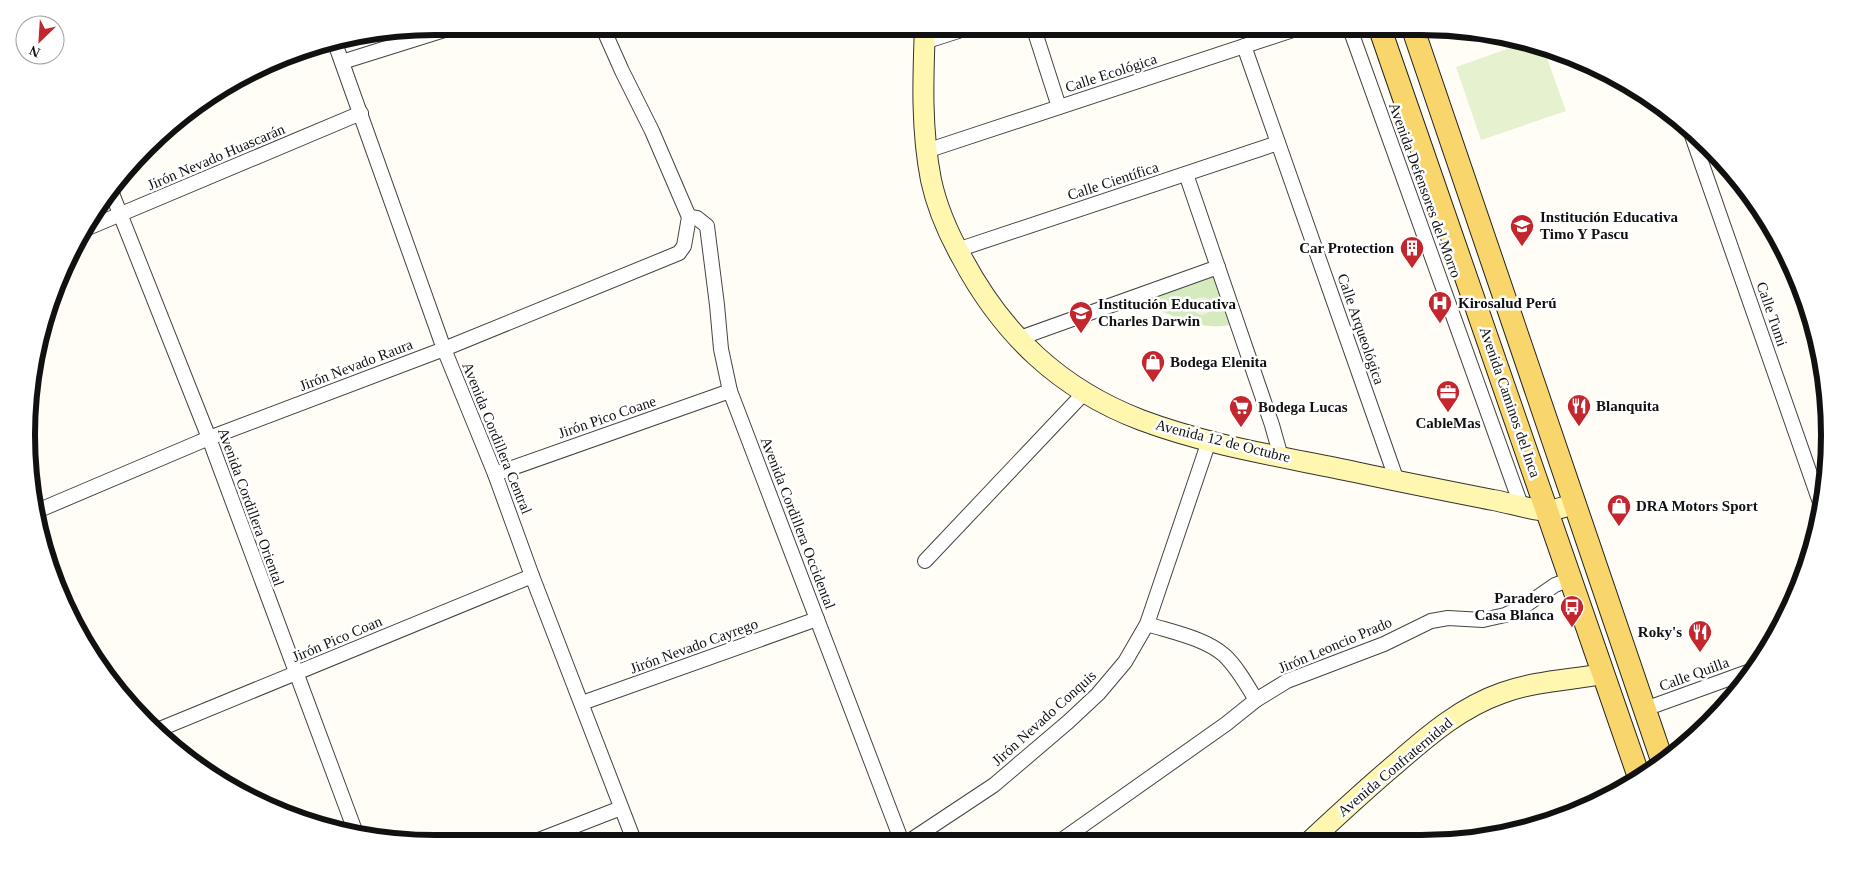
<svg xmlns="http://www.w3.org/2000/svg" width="1856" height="870" font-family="Georgia,serif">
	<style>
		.green { fill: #d5ebbd }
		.pitch { fill: #e6f2cf }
		.plaza { fill: #f1ede2 }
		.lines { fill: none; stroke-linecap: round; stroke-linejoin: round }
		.street-casing { stroke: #444; stroke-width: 16 }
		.secondary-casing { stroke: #333; stroke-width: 22 }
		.primary-casing { stroke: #222; stroke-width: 24 }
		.street { stroke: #fff; stroke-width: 14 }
		.secondary { stroke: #fff6b0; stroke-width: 20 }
		.primary { stroke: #f9d66b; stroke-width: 22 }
		.labels { text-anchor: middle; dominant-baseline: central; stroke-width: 5; stroke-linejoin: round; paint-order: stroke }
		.street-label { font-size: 15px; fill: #111; stroke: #fff }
		.poi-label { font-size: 15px; font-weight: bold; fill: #111; stroke: #fff; text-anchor: start }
		.rim { fill: none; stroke: #111; stroke-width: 6 }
	</style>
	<rect width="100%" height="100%" fill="#fffdf5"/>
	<path class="green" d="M 1211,275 L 1216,280 L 1230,325 C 1223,326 1216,327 1210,326 C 1192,325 1157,312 1144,299 Z"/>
	<polygon class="pitch" points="1527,42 1543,47 1566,111 1481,140 1456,67"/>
	<circle class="plaza" cx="1202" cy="306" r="9"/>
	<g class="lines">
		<g class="street-casing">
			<g id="street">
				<polyline points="1033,26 1059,107"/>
				<polyline points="1349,26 1521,505"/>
				<polyline points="924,42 974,26"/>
				<polyline points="335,43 444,349 495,474 532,576 635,843"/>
				<polyline points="1244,46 1397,481"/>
				<polyline points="342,62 457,26"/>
				<polyline points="1690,130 1822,508"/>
				<polyline points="926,151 1305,26"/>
				<polyline points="1186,174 1272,425 1281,457"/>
				<polyline points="111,191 209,438 357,836"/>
				<polyline points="689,217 697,218 707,226 717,305 721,349 730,391 902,842"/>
				<polyline points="83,230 361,113"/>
				<polyline points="957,250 1278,143"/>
				<polyline points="1017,339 1218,267"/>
				<polyline points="495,474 730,391"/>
				<polyline points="37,511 209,438 444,349 679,253 684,246 689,217 652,131 622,71 602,26"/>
				<polyline points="925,561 1085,392"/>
				<path d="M 1147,624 C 1172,632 1204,638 1224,655 C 1237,667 1247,685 1256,700"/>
				<polyline points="582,703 817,619"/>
				<polyline points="1645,709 1753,670"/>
				<polyline points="155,731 532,576"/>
				<polyline points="908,842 994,785 1068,722 1098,694 1125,662 1147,624 1209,441"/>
				<polyline points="1059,842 1226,724 1256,700 1287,681 1384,644 1431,621 1448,618 1483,620 1505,615 1526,605 1555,585 1571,579"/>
				<polyline points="531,843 621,808"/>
			</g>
		</g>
		<g class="secondary-casing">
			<g id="secondary">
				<path d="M 925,26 C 923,78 921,129 931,180 C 937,208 948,233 962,258 C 1003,335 1060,389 1141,420 C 1210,446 1284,457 1355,472 C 1401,482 1447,491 1493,500 C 1506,502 1535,511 1548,511 C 1556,510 1566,506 1575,504"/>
				<path d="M 1310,841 C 1339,814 1368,787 1398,762 C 1430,734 1462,707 1502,693 C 1535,681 1570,680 1603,674"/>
			</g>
		</g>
		<g class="primary-casing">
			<g id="primary">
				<polyline points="1379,26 1639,777"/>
				<polyline points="1412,26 1663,763"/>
			</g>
		</g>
		<use href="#street" class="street"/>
		<use href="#secondary" class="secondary"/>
		<use href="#primary" class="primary"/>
	</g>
	<defs>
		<g id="school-pin" transform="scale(1.25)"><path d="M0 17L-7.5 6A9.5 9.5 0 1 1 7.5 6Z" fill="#c4262e" stroke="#fff"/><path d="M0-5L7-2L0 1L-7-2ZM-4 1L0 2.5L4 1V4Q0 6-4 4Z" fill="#fff"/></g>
		<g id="building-pin" transform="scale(1.25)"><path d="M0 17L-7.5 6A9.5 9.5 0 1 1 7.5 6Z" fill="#c4262e" stroke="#fff"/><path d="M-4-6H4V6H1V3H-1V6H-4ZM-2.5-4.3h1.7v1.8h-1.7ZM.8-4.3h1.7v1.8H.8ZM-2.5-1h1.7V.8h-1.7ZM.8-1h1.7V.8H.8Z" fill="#fff"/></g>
		<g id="hospital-pin" transform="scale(1.25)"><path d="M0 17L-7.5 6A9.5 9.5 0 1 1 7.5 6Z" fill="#c4262e" stroke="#fff"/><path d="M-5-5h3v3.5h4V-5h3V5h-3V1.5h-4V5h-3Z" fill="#fff"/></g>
		<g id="shop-pin" transform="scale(1.25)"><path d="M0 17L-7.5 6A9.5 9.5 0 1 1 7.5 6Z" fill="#c4262e" stroke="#fff"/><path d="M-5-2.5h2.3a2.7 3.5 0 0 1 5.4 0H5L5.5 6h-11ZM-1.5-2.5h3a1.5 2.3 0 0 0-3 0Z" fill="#fff"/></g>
		<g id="office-pin" transform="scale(1.25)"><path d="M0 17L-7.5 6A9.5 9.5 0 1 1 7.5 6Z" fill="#c4262e" stroke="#fff"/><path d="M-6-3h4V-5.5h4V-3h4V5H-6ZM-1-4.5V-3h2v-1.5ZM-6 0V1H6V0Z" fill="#fff"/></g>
		<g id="restaurant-pin" transform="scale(1.25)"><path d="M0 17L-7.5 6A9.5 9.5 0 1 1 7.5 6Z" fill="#c4262e" stroke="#fff"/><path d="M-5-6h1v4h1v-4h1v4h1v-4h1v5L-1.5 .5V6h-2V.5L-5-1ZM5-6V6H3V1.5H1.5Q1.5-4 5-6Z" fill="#fff"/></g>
		<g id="supermarket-pin" transform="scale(1.25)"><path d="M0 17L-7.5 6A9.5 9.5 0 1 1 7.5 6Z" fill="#c4262e" stroke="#fff"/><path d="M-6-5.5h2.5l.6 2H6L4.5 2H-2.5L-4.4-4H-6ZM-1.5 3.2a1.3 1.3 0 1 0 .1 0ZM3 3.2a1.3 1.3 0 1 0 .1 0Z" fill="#fff"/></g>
		<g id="bus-pin" transform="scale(1.25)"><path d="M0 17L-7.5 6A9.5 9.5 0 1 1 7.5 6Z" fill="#c4262e" stroke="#fff"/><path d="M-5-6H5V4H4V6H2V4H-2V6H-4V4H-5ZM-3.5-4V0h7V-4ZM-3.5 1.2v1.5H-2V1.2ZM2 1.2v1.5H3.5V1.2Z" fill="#fff"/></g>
	</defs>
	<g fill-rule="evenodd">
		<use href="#school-pin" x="1522" y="226"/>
		<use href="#building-pin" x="1412" y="248"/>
		<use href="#hospital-pin" x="1440" y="303"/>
		<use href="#school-pin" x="1081" y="313"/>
		<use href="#shop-pin" x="1153" y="362"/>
		<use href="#office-pin" x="1448" y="392"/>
		<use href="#restaurant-pin" x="1579" y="406"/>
		<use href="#supermarket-pin" x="1241" y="407"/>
		<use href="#shop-pin" x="1619" y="506"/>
		<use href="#bus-pin" x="1572" y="607"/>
		<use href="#restaurant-pin" x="1700" y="632"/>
	</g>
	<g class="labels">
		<g class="street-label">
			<text transform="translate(1111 73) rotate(-18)">Calle Ecológica</text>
			<text transform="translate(216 157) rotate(-23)">Jirón Nevado Huascarán</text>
			<text transform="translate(1113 181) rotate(-18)">Calle Científica</text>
			<text transform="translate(1425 190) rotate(70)">Avenida Defensores del Morro</text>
			<text transform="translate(1772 314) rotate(71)">Calle Tumi</text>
			<text transform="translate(1361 329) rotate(71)">Calle Arqueológica</text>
			<text transform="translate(356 365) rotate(-21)">Jirón Nevado Raura</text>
			<text transform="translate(1510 402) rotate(71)">Avenida Caminos del Inca</text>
			<text transform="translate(607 417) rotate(-19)">Jirón Pico Coane</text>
			<text transform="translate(497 438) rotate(68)">Avenida Cordillera Central</text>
			<text transform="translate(1223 441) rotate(14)">Avenida 12 de Octubre</text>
			<text transform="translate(251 507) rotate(70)">Avenida Cordillera Oriental</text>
			<text transform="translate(798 523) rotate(69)">Avenida Cordillera Occidental</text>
			<text transform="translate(337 639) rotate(-23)">Jirón Pico Coan</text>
			<text transform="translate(1335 645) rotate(-23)">Jirón Leoncio Prado</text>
			<text transform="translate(694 646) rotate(-20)">Jirón Nevado Cayrego</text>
			<text transform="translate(1694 674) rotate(-20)">Calle Quilla</text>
			<text transform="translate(1044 718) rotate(-42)">Jirón Nevado Conquis</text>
			<text transform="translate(1395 767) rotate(-40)">Avenida Confraternidad</text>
		</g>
		<g class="poi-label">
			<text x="1540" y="217">Institución Educativa<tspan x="1540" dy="17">Timo Y Pascu</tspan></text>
			<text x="1394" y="248" text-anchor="end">Car Protection</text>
			<text x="1458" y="303">Kirosalud Perú</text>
			<text x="1098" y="304">Institución Educativa<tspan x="1098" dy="17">Charles Darwin</tspan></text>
			<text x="1170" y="362">Bodega Elenita</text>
			<text x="1596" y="406">Blanquita</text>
			<text x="1258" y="407">Bodega Lucas</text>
			<text x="1448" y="423" text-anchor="middle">CableMas</text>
			<text x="1636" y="506">DRA Motors Sport</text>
			<text x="1554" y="598" text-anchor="end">Paradero<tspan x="1554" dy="17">Casa Blanca</tspan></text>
			<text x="1682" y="632" text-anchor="end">Roky's</text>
		</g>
	</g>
	<path d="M0 0H1856V870H0ZM435 35H1421A400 400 0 0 1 1821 435V435A400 400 0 0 1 1421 835H435A400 400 0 0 1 35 435V435A400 400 0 0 1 435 35Z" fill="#fff" fill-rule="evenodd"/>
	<path class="rim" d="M435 35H1421A400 400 0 0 1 1821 435V435A400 400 0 0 1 1421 835H435A400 400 0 0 1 35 435V435A400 400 0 0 1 435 35Z"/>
	<g transform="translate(40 40) rotate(205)"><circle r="24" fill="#ffffff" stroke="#a0a0a0"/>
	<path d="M0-4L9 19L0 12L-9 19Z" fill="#c4262e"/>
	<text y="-8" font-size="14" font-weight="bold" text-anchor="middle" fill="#111111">N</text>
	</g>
</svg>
